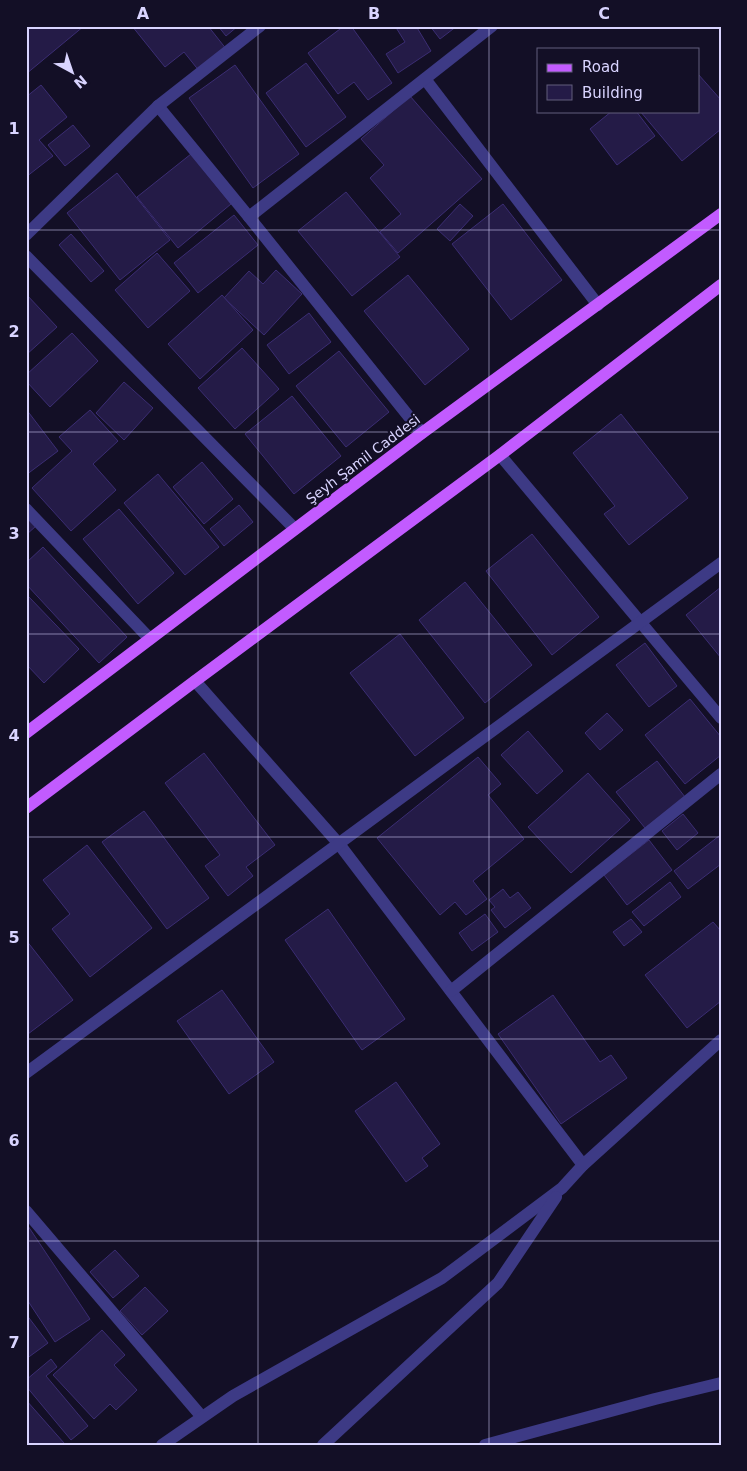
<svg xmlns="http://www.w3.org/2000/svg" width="747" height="1471" font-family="'DejaVu Sans',sans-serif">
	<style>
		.building { fill: #241b47; stroke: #3b2d73 }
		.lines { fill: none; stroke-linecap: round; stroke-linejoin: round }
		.minor { stroke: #3d3a85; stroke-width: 12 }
		.major { stroke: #c25bff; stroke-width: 12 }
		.grid { fill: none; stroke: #d9d4ff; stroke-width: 1; stroke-opacity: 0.55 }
		.labels { text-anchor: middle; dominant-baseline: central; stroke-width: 4.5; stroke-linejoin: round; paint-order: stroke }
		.street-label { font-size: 14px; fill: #d9d4ff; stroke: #130f26 }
		.neatline { fill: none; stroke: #d9d4ff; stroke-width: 2 }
		.grid-label { font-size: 16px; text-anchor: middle; font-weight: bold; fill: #d9d4ff }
	</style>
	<rect width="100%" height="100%" fill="#130f26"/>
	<g class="building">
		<polygon points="26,26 84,26 26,74"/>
		<polygon points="132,26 208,26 227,50 200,72 184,52 165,67"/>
		<polygon points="218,26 238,26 226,36"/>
		<polygon points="344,26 351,26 392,83 368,100 354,82 338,94 308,53"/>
		<polygon points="395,26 416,26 431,51 398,73 386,54 405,42"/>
		<polygon points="430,26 457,26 440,39"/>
		<polygon points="306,63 346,117 306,147 266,93"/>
		<polygon points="235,65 299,154 253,188 189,98"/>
		<polygon points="698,74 721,100 721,129 682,161 640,111 698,111"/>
		<polygon points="41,85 67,117 39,140 53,156 26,177 26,97"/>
		<polygon points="410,96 482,179 398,253 380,232 401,214 370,178 384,165 361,139"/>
		<polygon points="612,111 636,111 655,136 617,165 590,129"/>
		<polygon points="73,125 90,146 65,166 48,145"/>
		<polygon points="191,154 231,204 178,248 137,197"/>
		<polygon points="117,173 170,240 120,280 67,213"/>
		<polygon points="346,192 400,257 352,296 298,231"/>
		<polygon points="460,204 473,216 450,241 437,229"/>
		<polygon points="503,204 562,280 511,320 452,244"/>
		<polygon points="234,215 258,245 198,293 174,263"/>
		<polygon points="71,234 104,271 91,282 59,245"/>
		<polygon points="157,253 190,291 148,328 115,290"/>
		<polygon points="276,270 302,294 264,335 224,298 249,271 263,284"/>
		<polygon points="408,275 469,349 425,385 364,311"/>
		<polygon points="26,294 57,327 26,355"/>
		<polygon points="222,295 253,330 200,379 168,344"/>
		<polygon points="309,313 331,342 289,374 267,345"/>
		<polygon points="72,333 98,361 50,407 26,381 26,375"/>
		<polygon points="242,348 279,389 235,429 198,388"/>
		<polygon points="339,351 389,412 346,447 296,386"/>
		<polygon points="124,382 153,408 124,440 96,413"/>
		<polygon points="292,396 341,456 294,494 245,434"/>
		<polygon points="26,409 58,451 26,475"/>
		<polygon points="90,410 118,441 93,464 116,490 71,531 32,488 72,451 59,437"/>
		<polygon points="621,414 688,498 629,545 604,514 615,506 573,453"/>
		<polygon points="202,462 233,499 204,524 173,487"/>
		<polygon points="158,474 219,547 185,575 124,503"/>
		<polygon points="239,505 253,522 224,546 210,529"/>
		<polygon points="119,509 174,573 138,604 83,539"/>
		<polygon points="26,515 36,526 26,535"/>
		<polygon points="532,534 599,617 552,655 486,571"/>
		<polygon points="43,547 127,637 99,663 26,584 26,563"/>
		<polygon points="465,582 532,665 485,703 419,620"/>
		<polygon points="721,587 721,658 686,615"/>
		<polygon points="29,597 79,649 44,683 26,664 26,600"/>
		<polygon points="400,634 464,718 415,756 350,673"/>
		<polygon points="645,643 677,686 649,707 616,665"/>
		<polygon points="690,699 721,737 721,755 685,784 645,735"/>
		<polygon points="607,713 623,730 600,750 585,733"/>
		<polygon points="528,731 563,771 537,794 501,755"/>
		<polygon points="204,753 275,845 246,867 253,876 228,896 205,866 220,855 165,783"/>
		<polygon points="478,757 501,784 488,795 524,839 473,881 487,899 466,915 455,902 440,915 377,838"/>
		<polygon points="657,761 685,797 645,828 616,792"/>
		<polygon points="588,773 630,820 571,873 528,827"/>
		<polygon points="144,811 209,898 167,929 102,842"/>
		<polygon points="683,814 698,833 677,850 662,831"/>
		<polygon points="719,836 721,838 721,864 688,889 674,871"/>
		<polygon points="649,840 672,870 627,905 604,875"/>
		<polygon points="87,845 152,928 90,977 52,929 70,914 43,880"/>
		<polygon points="670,882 681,897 644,926 632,912"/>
		<polygon points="503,889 510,898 518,892 531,908 505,928 491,910 495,907 489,900"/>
		<polygon points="328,909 405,1019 362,1050 285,940"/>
		<polygon points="485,914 498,932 472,951 459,933"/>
		<polygon points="631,919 642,932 624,946 613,932"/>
		<polygon points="713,922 721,931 721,1001 687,1028 645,975"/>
		<polygon points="26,940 73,1000 28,1034 26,1031"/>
		<polygon points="222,990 274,1062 229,1094 177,1021"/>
		<polygon points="553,995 600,1062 611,1055 627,1078 561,1124 498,1034"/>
		<polygon points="396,1082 440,1144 422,1158 428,1166 406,1182 355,1111"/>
		<polygon points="26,1223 90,1319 55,1342 26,1298"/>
		<polygon points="115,1250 139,1276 113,1298 90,1272"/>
		<polygon points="145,1287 168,1311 142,1335 120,1311"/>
		<polygon points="26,1314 48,1343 26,1359"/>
		<polygon points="102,1330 125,1355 114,1365 137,1390 116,1410 110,1404 94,1419 53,1375"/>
		<polygon points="51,1359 57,1367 46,1376 88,1426 71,1440 26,1386 26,1380"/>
		<polygon points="26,1400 64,1443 63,1445 26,1445"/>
	</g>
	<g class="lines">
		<g class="minor">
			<polyline points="425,79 598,305"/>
			<polyline points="158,106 249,217 422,433"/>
			<polyline points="249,217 492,26"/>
			<polyline points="26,235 158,106 260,26"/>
			<polyline points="26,256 295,529"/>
			<polyline points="500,455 721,718"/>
			<polyline points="26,509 150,639"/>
			<polyline points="195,681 339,844 583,1165"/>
			<polyline points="451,991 721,774"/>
			<polyline points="26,1073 721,563"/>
			<polyline points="26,1211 202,1417"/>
			<polyline points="162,1445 233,1396 442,1278 562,1188 583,1165 721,1040"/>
			<polyline points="323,1445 498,1283 556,1197"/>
			<polyline points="485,1445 655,1399 721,1383"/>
		</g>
		<g class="major">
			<polyline points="26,733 422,433 721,214"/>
			<polyline points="26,808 195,681 500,455 721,285"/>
		</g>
	</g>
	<path class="grid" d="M 258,26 L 258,1445M 489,26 L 489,1445M 26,230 L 721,230M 26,432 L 721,432M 26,634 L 721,634M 26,837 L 721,837M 26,1039 L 721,1039M 26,1241 L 721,1241"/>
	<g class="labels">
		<g class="street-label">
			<text transform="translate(363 459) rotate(-37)">Şeyh Şamil Caddesi</text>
		</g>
	</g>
	<rect width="747" height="1471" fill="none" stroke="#130f26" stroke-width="55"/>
	<rect x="537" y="48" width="162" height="65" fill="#130f26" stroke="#625e7d"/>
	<rect x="547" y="64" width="25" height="8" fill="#c25bff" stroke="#625e7d"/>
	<text x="582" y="72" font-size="15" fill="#d9d4ff">Road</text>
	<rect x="547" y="85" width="25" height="15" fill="#241b47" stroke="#625e7d"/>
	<text x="582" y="98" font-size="15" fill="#d9d4ff">Building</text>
	<g transform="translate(72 72) rotate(140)" stroke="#130f26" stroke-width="4" paint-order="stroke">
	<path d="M0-4L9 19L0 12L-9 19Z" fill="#d9d4ff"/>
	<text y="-8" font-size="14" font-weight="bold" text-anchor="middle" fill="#d9d4ff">N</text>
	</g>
	<rect x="28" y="28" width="692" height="1416" class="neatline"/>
	<g class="grid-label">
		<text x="143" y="19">A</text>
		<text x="374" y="19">B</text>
		<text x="604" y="19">C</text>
		<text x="14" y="134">1</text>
		<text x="14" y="337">2</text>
		<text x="14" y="539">3</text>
		<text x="14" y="741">4</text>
		<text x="14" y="943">5</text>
		<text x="14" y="1146">6</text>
		<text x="14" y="1348">7</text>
	</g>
</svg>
